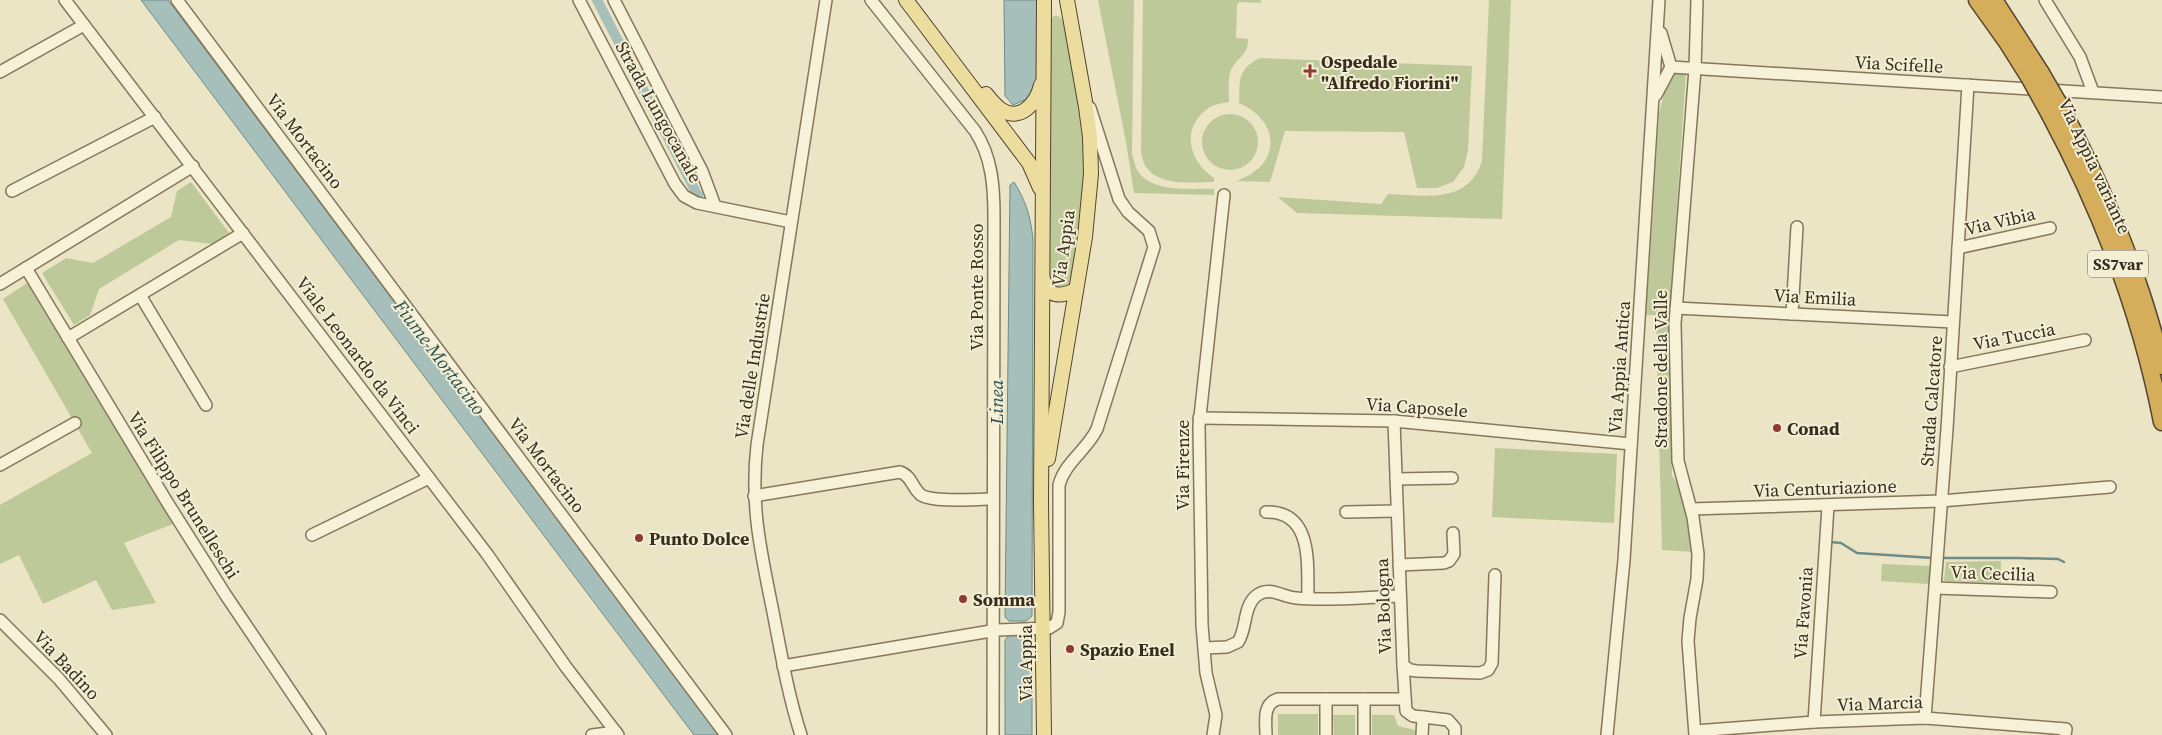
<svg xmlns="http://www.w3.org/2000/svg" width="2162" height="735" font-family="'Source Serif 4',serif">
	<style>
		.green { fill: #bec999 }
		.water { fill: #a6bfba; stroke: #6e8c88 }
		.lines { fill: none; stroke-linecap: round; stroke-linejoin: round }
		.stream { stroke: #6e8c88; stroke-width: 2.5 }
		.canal { stroke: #a6bfba; stroke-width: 10 }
		.minor-casing { stroke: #85775c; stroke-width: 14 }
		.major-casing { stroke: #534430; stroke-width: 16 }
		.highway-casing { stroke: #534430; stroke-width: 19 }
		.minor { stroke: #f7f1d8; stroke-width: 11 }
		.major { stroke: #ecdd9f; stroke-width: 14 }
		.highway { stroke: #d5ae5b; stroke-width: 16 }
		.highway-bridge-casing { stroke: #534430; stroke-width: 19; stroke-linecap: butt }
		.highway-bridge { stroke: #d5ae5b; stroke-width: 16 }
		.poi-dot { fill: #903b30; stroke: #f3eed4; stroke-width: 2 }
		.labels { text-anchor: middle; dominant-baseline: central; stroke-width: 4; stroke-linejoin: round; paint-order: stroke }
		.shield { fill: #f3eed4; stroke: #6f6755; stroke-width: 1 }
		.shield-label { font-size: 16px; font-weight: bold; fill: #362d1f }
		.poi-label { font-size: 18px; font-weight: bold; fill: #362d1f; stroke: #f3eed4; text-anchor: start }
		.street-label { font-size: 18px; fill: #362d1f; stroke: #f3eed4 }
		.water-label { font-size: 19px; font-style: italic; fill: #2f5355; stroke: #f3eed4 }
	</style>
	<rect width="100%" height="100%" fill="#ebe4c5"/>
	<g class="green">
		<path d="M 1098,0 L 1134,0 L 1132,154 C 1134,160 1135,168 1139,173 C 1155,193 1191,188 1214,189 L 1214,195 L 1134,193 L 1126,142 Z"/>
		<path d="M 1143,0 L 1261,0 L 1261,3 L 1239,2 L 1237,5 L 1236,38 L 1248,39 C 1249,57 1234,58 1230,73 C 1228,82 1229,93 1229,102 C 1223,103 1216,104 1210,107 C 1180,126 1188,161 1214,178 L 1214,182 C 1194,182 1160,187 1146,167 C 1143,163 1142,156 1141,152 Z"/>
		<path d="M 1489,0 L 1511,0 L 1502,219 L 1297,213 L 1278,197 L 1381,204 L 1388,194 C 1425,195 1468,205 1482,161 Z"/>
		<path d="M 1056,15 L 1061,18 L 1064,23 C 1074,67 1085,113 1086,158 C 1088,201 1079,244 1071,286 L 1058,290 L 1048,282 L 1048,20 Z"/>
		<path d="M 1260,58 L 1472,66 L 1468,150 L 1464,167 L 1453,182 L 1437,188 L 1417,188 L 1404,132 L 1285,131 L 1270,182 L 1236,181 C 1281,166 1282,122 1239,103 C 1240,81 1237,69 1260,58 Z"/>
		<path d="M 1673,71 L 1686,73 L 1671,294 L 1672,476 C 1689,496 1689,528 1693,552 L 1662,550 L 1656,315 L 1646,315 L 1659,114 L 1668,77 Z"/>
		<circle cx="1230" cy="142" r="28"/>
		<polygon points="191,182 229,233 213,244 179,240 99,289 90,315 74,325 42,273 66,258 93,263 171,217 177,191"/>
		<polygon points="27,283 173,524 124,543 156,603 112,610 96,580 43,604 19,555 0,564 0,505 92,453 3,299"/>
		<polygon points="1495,448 1617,454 1614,523 1492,517"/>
		<polygon points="2001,561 2001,583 1944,581 1946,562"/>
		<polygon points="1882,564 1930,566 1929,584 1881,581"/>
		<rect x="1278" y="714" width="40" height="21"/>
		<polygon points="1333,715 1355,715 1355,735 1334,735"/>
		<polygon points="1372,715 1394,715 1398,726 1415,730 1415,735 1372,735"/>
	</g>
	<g class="water">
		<polygon points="141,0 168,0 719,735 694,735"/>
		<polygon points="1004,0 1039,0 1038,78 1030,98 1013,105 1005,96"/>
		<path d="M 1014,182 C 1026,201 1031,218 1033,240 L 1032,616 L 1026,621 L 1009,621 L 1005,617 L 1010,185 Z"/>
		<polygon points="1010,634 1026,634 1032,639 1032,735 1005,735 1005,640"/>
	</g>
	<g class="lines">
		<g class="stream">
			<polyline points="1830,542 1841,543 1857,553 1933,558"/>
			<polyline points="1941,558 2019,558 2058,559 2064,562"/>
		</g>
		<polyline class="canal" points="597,0 698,196"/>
		<g class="minor-casing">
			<g id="minor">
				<polyline points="65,0 487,554 566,667 618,735"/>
				<polyline points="177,0 726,735"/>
				<polyline points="579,0 675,184 684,196 697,203 791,222"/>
				<polyline points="614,0 702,171 715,206"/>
				<path d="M 871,0 L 975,131 C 992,157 994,186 994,217 L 993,735"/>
				<polyline points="2045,0 2080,57 2093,92"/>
				<polyline points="1661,33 1671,67"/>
				<polyline points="0,72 84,25"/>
				<polyline points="1656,95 1671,67 2162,97"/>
				<polyline points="12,191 155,117"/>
				<polyline points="1958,248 2050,228"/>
				<polyline points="26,268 167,502 225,594 320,735"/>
				<polyline points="0,284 193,166"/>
				<polyline points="140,295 206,405"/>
				<polyline points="1676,308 1953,322"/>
				<polyline points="1792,314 1797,227"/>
				<polyline points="68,338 243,233"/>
				<polyline points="1950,367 2085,340"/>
				<polyline points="1199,418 1394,421 1631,444"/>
				<polyline points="1394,421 1403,665 1410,670 1417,671 1480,673 1488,670 1492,663 1495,575"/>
				<polyline points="0,465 75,423"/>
				<polyline points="1396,479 1452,478"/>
				<path d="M 754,496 L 900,472 C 912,476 912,488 921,495 C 934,503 976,499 992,499"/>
				<polyline points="1691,509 1941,501 2110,487"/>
				<path d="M 1266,512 C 1314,511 1307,566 1308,598"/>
				<polyline points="1346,512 1397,511"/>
				<polyline points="312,535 429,478"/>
				<polyline points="1399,565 1444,563 1449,561 1454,554 1453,533"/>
				<polyline points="1935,588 2051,592"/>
				<polyline points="0,620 59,679 106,735"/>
				<path d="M 1204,648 L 1227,647 L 1238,642 C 1247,629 1243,607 1256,596 C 1269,585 1282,597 1296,598 C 1331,601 1366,597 1400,596"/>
				<polyline points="1403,665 1406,711 1413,716 1423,717"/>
				<path d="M 783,666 L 997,630 L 1049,628 L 1057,623 L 1059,612 L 1059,485 C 1065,462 1087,450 1097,429 L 1154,247 L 1149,231 L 1128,212 L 1119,199 L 1090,108"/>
				<polyline points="1364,699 1364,735"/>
				<polyline points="1925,718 1947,429 1968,85"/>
				<polyline points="1814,722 1828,506"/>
				<polyline points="1695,731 1814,722 1925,718 2066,729 2065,735"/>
				<polyline points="592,735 616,732"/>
				<path d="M 801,735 C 788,695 781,653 773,612 C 761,552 750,507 757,445 L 826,0"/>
				<polyline points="1213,735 1216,715 1206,673 1202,625 1199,426 1224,195"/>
				<path d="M 1266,735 C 1266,722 1262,704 1278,699 L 1404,699"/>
				<polyline points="1326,735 1326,699"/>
				<polyline points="1422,735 1423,717 1448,720 1455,728 1455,735"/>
				<polyline points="1607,735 1624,560 1659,0"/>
				<polyline points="1695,735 1688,641 1690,618 1697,579 1698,554 1693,517 1678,461 1675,324 1695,69 1697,0"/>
			</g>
		</g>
		<g class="major-casing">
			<g id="major">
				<polyline points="906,0 1029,163 1040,188"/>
				<polyline points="1044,0 1041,501 1044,735"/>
				<path d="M 986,94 C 990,99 995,105 1000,109 C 1020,123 1037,103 1041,85"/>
				<path d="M 1043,279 C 1049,298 1060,297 1076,290"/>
				<polyline points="1048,459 1085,237 1091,174 1090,137 1086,107 1067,0"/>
			</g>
		</g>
		<g class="highway-casing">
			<g id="highway">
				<polyline points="1977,0 2007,42 2029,77"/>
				<polyline points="1994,0 2041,73"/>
				<path d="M 2063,111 C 2105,192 2141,277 2162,366"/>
				<path d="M 2050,115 C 2102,212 2141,314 2162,422"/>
			</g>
		</g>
		<use href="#minor" class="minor"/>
		<use href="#major" class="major"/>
		<use href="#highway" class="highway"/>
		<g class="highway-bridge-casing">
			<g id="highway-bridge">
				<polyline points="2041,73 2063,111"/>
				<polyline points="2029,77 2050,115"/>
			</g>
		</g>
		<use href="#highway-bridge" class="highway-bridge"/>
	</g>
	<g class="poi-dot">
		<path d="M1307.5 63.5h5v5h5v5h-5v5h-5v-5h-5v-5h5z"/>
		<circle cx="1777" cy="428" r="5"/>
		<circle cx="639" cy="538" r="5"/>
		<circle cx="963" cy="599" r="5"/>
		<circle cx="1070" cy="649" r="5"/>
	</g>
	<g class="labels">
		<rect class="shield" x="2088" y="250.5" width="60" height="27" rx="4"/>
		<g class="shield-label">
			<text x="2118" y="264">SS7var</text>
		</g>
		<g class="poi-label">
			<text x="1321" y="61">Ospedale<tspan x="1321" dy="21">"Alfredo Fiorini"</tspan></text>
			<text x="1787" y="428">Conad</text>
			<text x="649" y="538">Punto Dolce</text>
			<text x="973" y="599">Somma</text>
			<text x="1080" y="649">Spazio Enel</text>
		</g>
		<g class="street-label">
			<text transform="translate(1899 64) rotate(3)">Via Scifelle</text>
			<text transform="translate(659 112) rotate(61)">Strada Lungocanale</text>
			<text transform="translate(305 141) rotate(53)">Via Mortacino</text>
			<text transform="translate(2095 166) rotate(65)">Via Appia variante</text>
			<text transform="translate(2000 221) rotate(-13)">Via Vibia</text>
			<text transform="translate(1063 248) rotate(-82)">Via Appia</text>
			<text transform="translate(976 287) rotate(-90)">Via Ponte Rosso</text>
			<text transform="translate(1815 297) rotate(3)">Via Emilia</text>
			<text transform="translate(2014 336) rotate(-11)">Via Tuccia</text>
			<text transform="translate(358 355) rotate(53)">Viale Leonardo da Vinci</text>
			<text transform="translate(752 366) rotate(-81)">Via delle Industrie</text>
			<text transform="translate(1619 367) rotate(-86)">Via Appia Antica</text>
			<text transform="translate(1660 369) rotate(-90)">Stradone della Valle</text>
			<text transform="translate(1931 401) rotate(-86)">Strada Calcatore</text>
			<text transform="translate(1417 407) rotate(4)">Via Caposele</text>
			<text transform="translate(547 465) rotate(53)">Via Mortacino</text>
			<text transform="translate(1182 465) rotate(-90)">Via Firenze</text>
			<text transform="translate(1825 488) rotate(-2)">Via Centuriazione</text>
			<text transform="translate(184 495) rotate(58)">Via Filippo Brunelleschi</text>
			<text transform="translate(1993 573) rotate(2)">Via Cecilia</text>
			<text transform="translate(1383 606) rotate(-92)">Via Bologna</text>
			<text transform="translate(1803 613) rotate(-86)">Via Favonia</text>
			<text transform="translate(1025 663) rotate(-90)">Via Appia</text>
			<text transform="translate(67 665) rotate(47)">Via Badino</text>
			<text transform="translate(1880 703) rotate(-2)">Via Marcia</text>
		</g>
		<g class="water-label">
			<text transform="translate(440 357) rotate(53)">Fiume Mortacino</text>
			<text transform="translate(996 402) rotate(-90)">Linea</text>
		</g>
	</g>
</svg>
